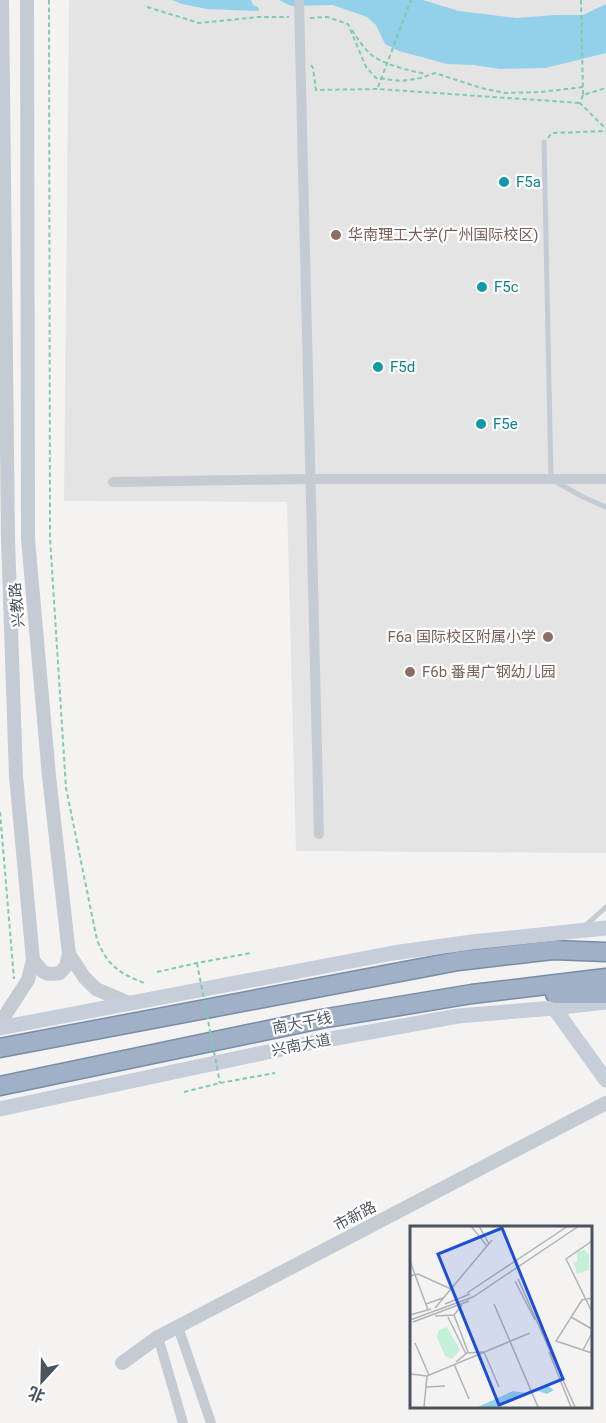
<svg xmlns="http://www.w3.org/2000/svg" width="606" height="1423" font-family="Roboto,'Noto Sans SC',sans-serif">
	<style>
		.education { fill: #e5e4e4 }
		.water { fill: #93d1ea }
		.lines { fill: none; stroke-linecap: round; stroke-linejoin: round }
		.trunk-casing { stroke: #778caa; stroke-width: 21 }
		.path { stroke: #7dccac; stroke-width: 2; stroke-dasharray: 4.5 3; stroke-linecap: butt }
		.service { stroke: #c4cbd3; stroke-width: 5 }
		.minor { stroke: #c4cbd3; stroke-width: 10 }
		.tertiary { stroke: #c4cbd3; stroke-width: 14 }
		.secondary { stroke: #c6ceda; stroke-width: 15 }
		.trunk { stroke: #a0b0c6; stroke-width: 18 }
		.path-bridge { stroke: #7dccac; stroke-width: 2; stroke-dasharray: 4.5 3; stroke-linecap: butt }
		.minor-bridge { stroke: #c4cbd3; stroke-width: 10 }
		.culture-dot { fill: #0f9aa8; stroke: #fff; stroke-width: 2 }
		.education-dot { fill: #8d6e63; stroke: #fff; stroke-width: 2 }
		.labels { text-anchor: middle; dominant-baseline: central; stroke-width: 4.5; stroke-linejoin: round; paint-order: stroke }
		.culture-label { font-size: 15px; fill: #0d838f; stroke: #fff; text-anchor: start }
		.education-label { font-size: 15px; fill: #785e54; stroke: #fff; text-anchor: start }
		.street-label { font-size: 15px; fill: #4a545f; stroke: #fff }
		.inset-road { fill: none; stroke: #b0b3b7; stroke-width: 1.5 }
		.view { fill: #1d4ed8; fill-opacity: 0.15; stroke: #1d4ed8; stroke-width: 3 }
		.inset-edge { fill: none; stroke: #4a545f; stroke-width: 3 }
	</style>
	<rect width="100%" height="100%" fill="#f4f3f2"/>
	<polygon class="education" points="69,0 606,0 606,853 296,851 287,502 64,501"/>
	<g class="water">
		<polygon points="172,0 251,0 253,5 258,7 259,9 258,11 207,9 182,4"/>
		<polygon points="279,0 423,0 459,11 517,18 554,15 583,15 606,4 606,53 545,68 500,69 473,65 447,64 399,51 385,44 376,25 367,17 333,5 291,6"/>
	</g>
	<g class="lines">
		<g class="trunk-casing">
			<g id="trunk">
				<polyline points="555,994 606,994"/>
				<polyline points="0,1048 458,961 553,950 606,952"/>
				<polyline points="0,1086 321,1019 472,994 606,978"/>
			</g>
		</g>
		<g class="path">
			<path d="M 49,0 L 50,538 L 66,788 L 97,940 C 108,966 119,973 144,983"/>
			<polyline points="581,0 583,95 606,88"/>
			<polyline points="147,7 199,23 258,17 289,17"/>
			<polyline points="310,18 327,17 348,24 366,67 376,78 401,81 421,78 435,73 481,88 505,93 541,92 583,87"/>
			<path d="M 352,30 C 358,39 364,49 373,56 C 385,65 411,71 426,74"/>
			<polyline points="311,65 313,68 316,90 378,89 580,103"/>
			<polyline points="378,87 411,0"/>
			<polyline points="583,95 580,103 606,129"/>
			<polyline points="548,138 552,133 606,131"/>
			<polyline points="0,812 14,979"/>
			<polyline points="157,972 197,963 251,953"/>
			<polyline points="184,1092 220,1083 275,1073"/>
		</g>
		<g class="service">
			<polyline points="544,142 551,479 583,497 606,507"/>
			<polyline points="585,926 606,907"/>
		</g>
		<g class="minor">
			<polyline points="300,44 319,834"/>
			<polyline points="113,482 310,479 606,479"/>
			<polyline points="178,1327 211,1423"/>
			<polyline points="158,1337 183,1423"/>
		</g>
		<g class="tertiary">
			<path d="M 27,0 L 28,539 L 49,776 L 69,954 L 66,966 L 60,973 C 44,976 42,972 33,960"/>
			<polyline points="69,954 84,977 96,989 129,1003"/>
			<polyline points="0,1023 28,980 33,960 16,776 8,539 2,0"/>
			<polyline points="122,1363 158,1337 606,1103"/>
		</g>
		<g class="secondary">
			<polyline points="554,1008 606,1080"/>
			<polyline points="0,1028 393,953 472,942 606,928"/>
			<polyline points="0,1109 314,1042 458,1016 554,1008 606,1002"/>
		</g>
		<use href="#trunk" class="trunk"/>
		<polyline class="path-bridge" points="197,963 220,1083"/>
		<polyline class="minor-bridge" points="299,0 300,44"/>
	</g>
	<g class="culture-dot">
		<circle cx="504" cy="182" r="6"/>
		<circle cx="482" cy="287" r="6"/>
		<circle cx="378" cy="367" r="6"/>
		<circle cx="481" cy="424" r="6"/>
	</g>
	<g class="education-dot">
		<circle cx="336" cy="235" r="6"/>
		<circle cx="548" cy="637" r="6"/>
		<circle cx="410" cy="672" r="6"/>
	</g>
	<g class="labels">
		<g class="culture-label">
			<text x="516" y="182">F5a</text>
			<text x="494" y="287">F5c</text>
			<text x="390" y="367">F5d</text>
			<text x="493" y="424">F5e</text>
		</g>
		<g class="education-label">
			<text x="348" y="235">华南理工大学(广州国际校区)</text>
			<text x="536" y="637" text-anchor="end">F6a 国际校区附属小学</text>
			<text x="422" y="672">F6b 番禺广钢幼儿园</text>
		</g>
		<g class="street-label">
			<text transform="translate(17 605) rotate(-95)">兴教路</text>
			<text transform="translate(302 1023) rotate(-11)">南大干线</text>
			<text transform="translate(301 1045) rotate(-11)">兴南大道</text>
			<text transform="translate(355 1216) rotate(-28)">市新路</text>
		</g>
	</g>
	<g transform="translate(410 1226)">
		<rect width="182" height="182" fill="#f4f3f2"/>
		<path d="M 174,24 L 179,29 L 179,44 L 167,48 L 163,36 L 167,36 L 167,26 ZM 37,101 L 50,124 L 42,133 L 35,130 L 27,111 L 29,104 Z" fill="#c4efd8"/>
		<path d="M 138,160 L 144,164 L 137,168 L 128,165 L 85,181 L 68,181 L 103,165 L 117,167 Z" fill="#93d1ea"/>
		<path class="inset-road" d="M 61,0 L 77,20M 69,0 L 79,18M 182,15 L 156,33 L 182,86M 0,35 L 18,84M 0,50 L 8,48 L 41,63M 108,53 L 165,181M 105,55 L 125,94M 57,67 L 158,0M 182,72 L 172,74 L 146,115 L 182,127M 16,78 L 33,72M 35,78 L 60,68M 84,78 L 128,181M 25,82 L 82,14M 0,89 L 21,83M 44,89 L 58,126M 25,90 L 44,89 L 52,79M 38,91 L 56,128M 161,91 L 182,103M 0,94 L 63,71 L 169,0M 3,96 L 59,75M 5,117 L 19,149M 173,124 L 182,107M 74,126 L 89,161M 139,126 L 161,181M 46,136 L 57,127 L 73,126M 44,138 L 59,173M 0,148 L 17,150 L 120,107M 16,161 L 35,160M 14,181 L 17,150"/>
		<path class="view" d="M 92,2 L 153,153 L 89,179 L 28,28 Z"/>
		<rect width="182" height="182" class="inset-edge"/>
	</g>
	<g transform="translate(42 1381) rotate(202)" stroke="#ffffff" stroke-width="4.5" paint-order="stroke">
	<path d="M0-4.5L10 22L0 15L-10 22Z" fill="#4a545f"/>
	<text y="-9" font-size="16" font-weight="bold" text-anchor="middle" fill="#4a545f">北</text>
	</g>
</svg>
